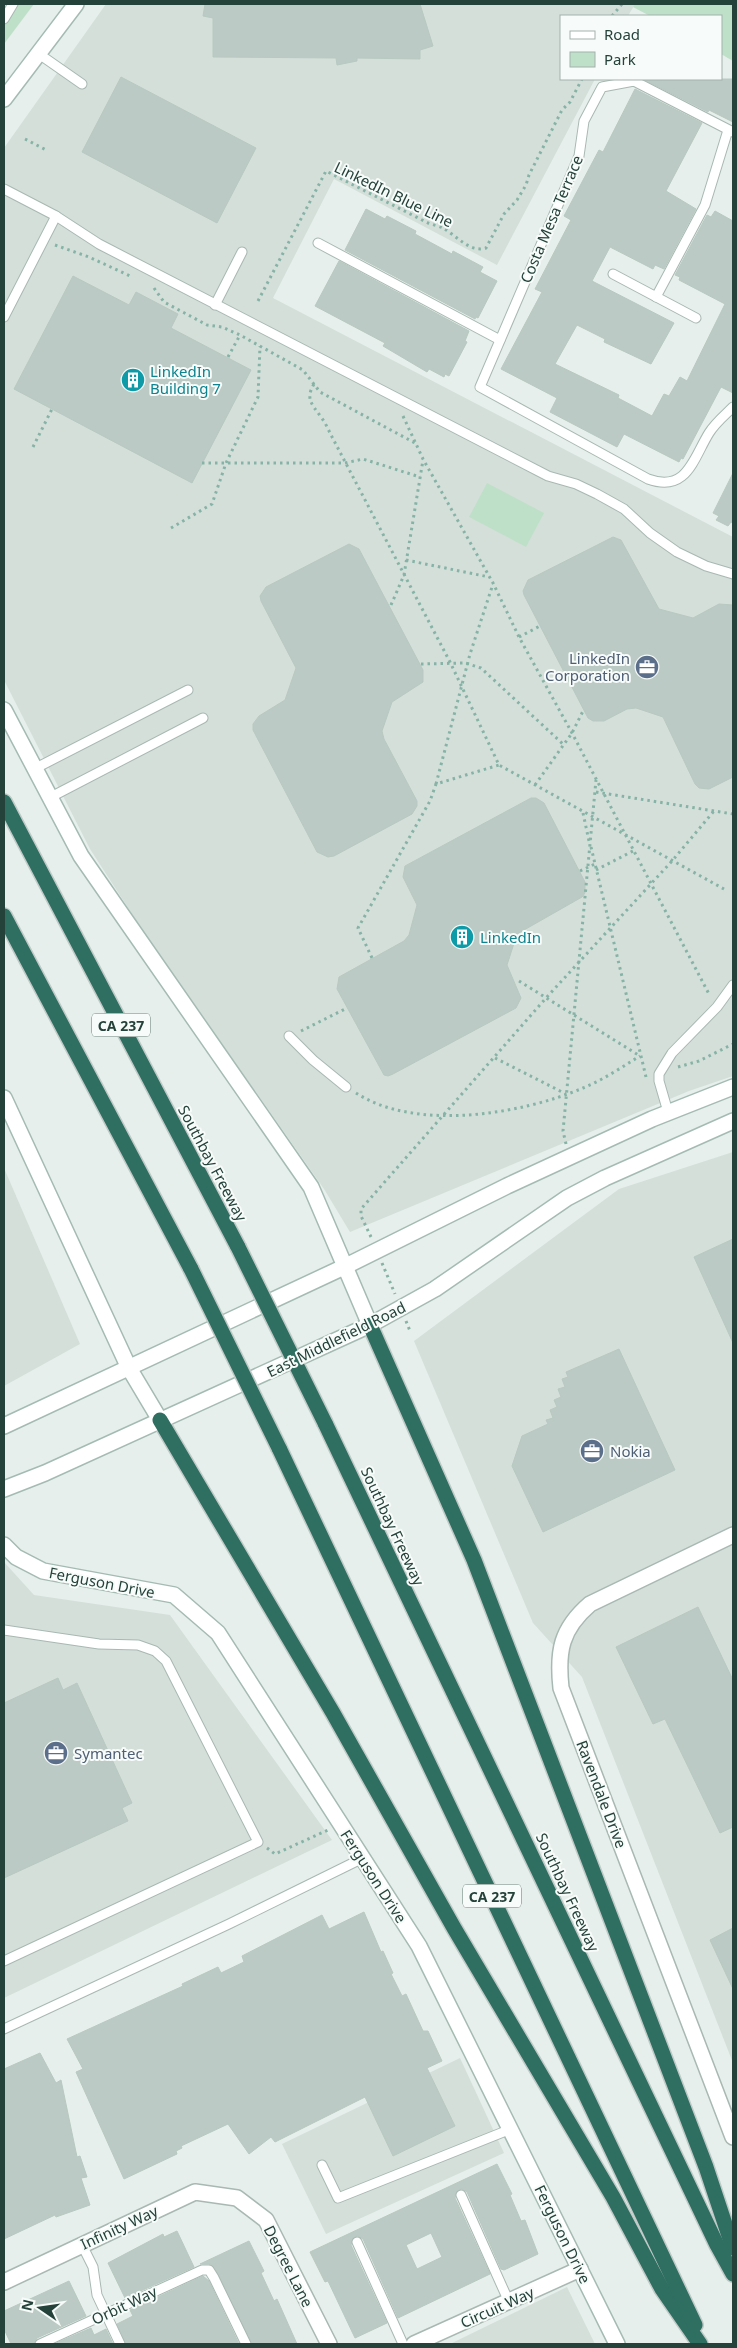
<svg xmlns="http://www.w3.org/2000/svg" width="737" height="2348" font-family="'Noto Sans',sans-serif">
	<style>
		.built { fill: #d4dfda }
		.green { fill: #bfe0c8 }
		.building { fill: #bbcac4; stroke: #b8c9c2; fill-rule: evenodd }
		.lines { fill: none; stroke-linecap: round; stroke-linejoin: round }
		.lane-casing { stroke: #a8b8b2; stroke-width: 11 }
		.street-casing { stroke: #a8b8b2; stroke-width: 18 }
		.secondary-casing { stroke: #a4bbb3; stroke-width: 18 }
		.highway-casing { stroke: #c2cac8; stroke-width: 18 }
		.path { stroke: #86b3a5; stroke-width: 3; stroke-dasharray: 2.5 4; stroke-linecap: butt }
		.lane { stroke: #fff; stroke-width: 9 }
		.street { stroke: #fff; stroke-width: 15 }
		.secondary { stroke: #fff; stroke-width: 15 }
		.highway { stroke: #2f6f62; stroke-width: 15 }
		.highway-bridge-casing { stroke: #c2cac8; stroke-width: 18; stroke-linecap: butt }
		.highway-bridge { stroke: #2f6f62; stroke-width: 15 }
		.labels { text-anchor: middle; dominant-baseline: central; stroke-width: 4; stroke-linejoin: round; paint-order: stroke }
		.shield { fill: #f7fbf9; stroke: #637a73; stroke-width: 1 }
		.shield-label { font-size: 14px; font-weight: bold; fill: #24423a }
		.street-label { font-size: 15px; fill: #24423a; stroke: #f7fbf9 }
		.culture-label { font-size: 15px; fill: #0d838f; stroke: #f7fbf9; text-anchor: start }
		.service-label { font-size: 15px; fill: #4e5e75; stroke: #f7fbf9; text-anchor: start }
	</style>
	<rect width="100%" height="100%" fill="#e6efeb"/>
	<g class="built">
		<polygon points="106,4 635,4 628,16 561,16 561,79 595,79 497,265 334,179 273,298 733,537 733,1076 689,1091 350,1232 324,1189 145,934 90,849 4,680 4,148"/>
		<polygon points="733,1152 733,2063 582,1677 533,1623 414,1341 619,1189"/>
		<polygon points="4,1168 80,1344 4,1386"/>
		<polygon points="4,1562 34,1595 170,1615 332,1840 4,1998"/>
		<polygon points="460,2058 504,2153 326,2234 282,2144"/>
		<polygon points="567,2287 595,2344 450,2344"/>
	</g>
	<g class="green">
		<polygon points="4,4 34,4 4,44"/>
		<polygon points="635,4 733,4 733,61 721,54 721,16 650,16 633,7"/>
		<polygon points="487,483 544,513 526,547 469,517"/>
	</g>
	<g class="building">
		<polygon points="205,4 420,4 433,46 420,50 420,59 357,58 357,61 337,65 336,58 213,57 213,18 203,16"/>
		<polygon points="121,77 256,148 217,223 82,152"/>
		<polygon points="643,79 733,79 733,122 709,110 708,112"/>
		<polygon points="635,89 702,123 666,191 696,209 664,269 655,265 653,269 610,247 592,281 674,323 651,364 604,342 605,339 577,325 555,364 619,395 618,398 652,416 664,394 669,396 680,377 687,381 725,304 679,280 680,277 675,275 707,215 711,217 715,211 733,221 733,393 721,387 683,459 681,458 679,462 624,434 617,447 550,412 557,398 501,369 542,292 535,289 571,220 564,216 599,150 603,152"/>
		<polygon points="366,209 385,219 387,216 416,231 415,234 452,254 453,251 483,267 480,272 497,281 478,318 476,317 475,319 345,250"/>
		<polygon points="339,261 469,331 465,341 467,342 449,376 445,374 444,377 429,369 427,372 383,346 385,343 315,306"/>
		<polygon points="73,276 129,305 136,292 178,314 171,328 251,370 192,483 14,389"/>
		<polygon points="733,473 733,523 731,522 728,526 716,520 719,516 713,513"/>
		<polygon points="613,537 621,540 659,609 693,618 719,604 733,605 733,777 709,789 699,788 695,784 663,717 636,708 627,709 604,721 593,721 588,718 524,595 523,591 528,580"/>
		<polygon points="349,544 359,549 423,670 423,682 392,702 382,731 384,739 417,801 417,806 412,814 334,856 328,857 317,852 253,730 253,724 259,716 285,700 296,668 261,601 260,596 266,587"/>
		<polygon points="531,798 536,798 544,803 585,882 585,893 582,897 517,934 507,965 521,998 516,1008 393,1074 388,1076 384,1075 337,989 339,977 404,941 409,935 417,905 403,877 405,866"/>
		<polygon points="733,1239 733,1343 694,1257"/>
		<polygon points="619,1349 675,1470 543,1532 512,1466 522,1436 548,1424 546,1420 553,1418 550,1410 557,1407 554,1400 561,1397 558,1389 565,1387 562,1379 568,1377 566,1372"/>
		<polygon points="698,1607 733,1680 733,1827 720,1833 665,1719 653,1724 616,1647"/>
		<polygon points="58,1678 63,1690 77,1683 132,1803 122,1808 128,1821 4,1878 4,1703"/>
		<polygon points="364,1912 381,1952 383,1951 393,1973 391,1974 402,1996 406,1994 423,2031 428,2031 442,2061 427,2068 455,2126 393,2156 365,2097 275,2142 271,2137 249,2154 228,2124 181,2146 182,2148 176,2151 177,2154 124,2179 76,2072 83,2069 67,2039 183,1986 182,1984 218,1967 221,1973 244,1962 242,1956 322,1915 329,1929"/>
		<polygon points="733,1928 733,1989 710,1940"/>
		<polygon points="40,2053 56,2083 61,2080 77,2157 80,2156 87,2177 81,2178 90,2205 56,2217 55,2215 4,2239 4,2069"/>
		<path d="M 497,2164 L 512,2194 L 510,2195 L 521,2221 L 525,2220 L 538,2254 L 504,2270 L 501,2269 L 467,2192 L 462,2189 L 458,2190 L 455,2198 L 490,2274 L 398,2318 L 363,2239 L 358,2236 L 354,2237 L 351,2245 L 387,2323 L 355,2338 L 328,2281 L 325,2282 L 310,2252 ZM 431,2233 L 442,2257 L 417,2269 L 406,2245 Z"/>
		<polygon points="177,2231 194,2267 125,2298 108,2263 163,2234 164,2237"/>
		<polygon points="249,2241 264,2271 261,2273 274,2301 277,2299 297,2344 252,2344 214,2267 209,2264 200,2264"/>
		<polygon points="203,2276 209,2281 239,2344 126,2344 117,2324 133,2316 130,2310"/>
		<polygon points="69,2281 86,2316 37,2338 34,2344 11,2344 4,2329 4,2311"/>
		<polygon points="91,2328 94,2335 106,2329 113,2344 54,2344"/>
	</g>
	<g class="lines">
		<g class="lane-casing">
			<g id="lane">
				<polyline points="4,19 13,4"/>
				<polyline points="39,54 82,84"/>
				<path d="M 733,132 L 634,81 L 602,87 L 584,121 L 579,156 L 480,387 L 648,479 C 687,493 693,459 709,433 C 715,423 725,415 733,407"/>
				<polyline points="4,189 56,216 99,244 548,476 576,484 597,494 624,509 650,533 677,552 706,566 733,574"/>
				<polyline points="318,243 500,340"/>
				<polyline points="613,274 696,318"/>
				<polyline points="656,297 705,205 728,130"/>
				<polyline points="215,305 242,252"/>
				<polyline points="4,317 56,216"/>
				<polyline points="34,769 188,690"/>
				<polyline points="49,798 203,718"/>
				<polyline points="289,1036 313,1060 346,1087"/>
				<polyline points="668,1112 659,1081 659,1074 672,1053 717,1007 733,985"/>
				<polyline points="4,1630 99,1644 138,1645 155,1651 166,1661 258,1842 4,1961"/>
				<polyline points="4,2029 229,1924 363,1858"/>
				<polyline points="322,2165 338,2198 511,2129"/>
				<polyline points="461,2195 509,2302"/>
				<polyline points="357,2242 403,2344"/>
				<polyline points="82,2245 93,2267 97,2295 120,2344"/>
				<polyline points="40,2344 202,2270 209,2270 214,2278 246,2344"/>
			</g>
		</g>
		<g class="street-casing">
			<g id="street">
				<path d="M 733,1535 L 590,1604 C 561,1629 557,1651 561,1688 L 733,2137"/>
				<polyline points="4,2282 195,2192 237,2198 266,2220 329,2344"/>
				<polyline points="414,2344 580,2269"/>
			</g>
		</g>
		<g class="secondary-casing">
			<g id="secondary">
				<polyline points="4,99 76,4"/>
				<polyline points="4,710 81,856 311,1187 370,1325"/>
				<polyline points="4,1098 129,1368 160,1420"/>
				<polyline points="4,1426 346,1266 507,1186 652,1119 733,1087"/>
				<polyline points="4,1489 45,1473 370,1325 435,1289 567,1198 605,1178 733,1121"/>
				<polyline points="4,1545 16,1557 43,1571 174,1595 218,1633 419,1946 617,2344"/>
			</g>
		</g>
		<g class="highway-casing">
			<g id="highway">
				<polyline points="4,802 238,1247"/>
				<polyline points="4,916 191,1269"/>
				<polyline points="370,1325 474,1560 706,2167 733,2248"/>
				<polyline points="160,1420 333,1713 454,1928 613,2197 662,2289 700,2344"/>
				<polyline points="325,1423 717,2245 733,2274"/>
				<polyline points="279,1448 695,2325"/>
			</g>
		</g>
		<g class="path">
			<polyline points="612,16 622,4"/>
			<polyline points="25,139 48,151"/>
			<polyline points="55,245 89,257 130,276"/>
			<polyline points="154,288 164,302 207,325 222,327 240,335 303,370 320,392 415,443"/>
			<path d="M 258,301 L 326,171 L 428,223 C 433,225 439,226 443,228 C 457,236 470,253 486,248 L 504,214 L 517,200 L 526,185 L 529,175 L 562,110 L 570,102 L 582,79"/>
			<polyline points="228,357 240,335"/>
			<path d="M 314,384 C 305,399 312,404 321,417 C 325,422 328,429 331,435 L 450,662 L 499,765 L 724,889"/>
			<polyline points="403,416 423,459 493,583 519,637 572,733 710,996"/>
			<polyline points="33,447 52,409"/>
			<polyline points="202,463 345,463 363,459 420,477"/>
			<polyline points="171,528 212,504 226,463 258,397 260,346"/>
			<polyline points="406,560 489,577"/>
			<polyline points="391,605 404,575 423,460"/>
			<polyline points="519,637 540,626"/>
			<polyline points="421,664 465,663 481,668 564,745"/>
			<polyline points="436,784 470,654 493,584"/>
			<polyline points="535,785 572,733 584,709"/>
			<polyline points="596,792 733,814"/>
			<polyline points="583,813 589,841"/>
			<polyline points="591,847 646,1077"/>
			<polyline points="596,870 633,851"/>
			<polyline points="580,871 595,864"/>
			<polyline points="372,958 358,928 430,801 436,784 499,765"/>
			<polyline points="519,981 640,1056"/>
			<polyline points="301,1031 347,1008"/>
			<polyline points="495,1058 566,1094"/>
			<polyline points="678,1067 699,1061 733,1044"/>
			<path d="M 356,1093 C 416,1132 522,1114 583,1088 C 603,1080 622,1067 640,1056"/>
			<polyline points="566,1144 563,1131 596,780"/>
			<polyline points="371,1237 361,1216 361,1209 546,998 672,861 714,811"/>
			<polyline points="382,1263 395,1294"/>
			<polyline points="406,1321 410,1331"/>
			<polyline points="267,1848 275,1854 328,1830"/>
		</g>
		<use href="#lane" class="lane"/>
		<use href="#street" class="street"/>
		<use href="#secondary" class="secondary"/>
		<use href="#highway" class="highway"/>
		<g class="highway-bridge-casing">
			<g id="highway-bridge">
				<polyline points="238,1247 325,1423"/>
				<polyline points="191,1269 279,1448"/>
			</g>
		</g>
		<use href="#highway-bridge" class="highway-bridge"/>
	</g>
	<defs>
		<g id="building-disc" transform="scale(1.25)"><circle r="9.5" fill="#0f9aa8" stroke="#f7fbf9"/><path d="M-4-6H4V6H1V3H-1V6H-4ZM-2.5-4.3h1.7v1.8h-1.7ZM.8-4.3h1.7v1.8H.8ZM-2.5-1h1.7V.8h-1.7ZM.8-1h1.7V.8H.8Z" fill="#fff"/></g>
		<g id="office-disc" transform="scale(1.25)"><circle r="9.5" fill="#5c6f8a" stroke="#f7fbf9"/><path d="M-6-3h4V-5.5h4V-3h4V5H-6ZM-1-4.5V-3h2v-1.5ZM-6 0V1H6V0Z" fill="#fff"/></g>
	</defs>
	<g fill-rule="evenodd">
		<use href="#building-disc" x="133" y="380"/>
		<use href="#office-disc" x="647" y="667"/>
		<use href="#building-disc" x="462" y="937"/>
		<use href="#office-disc" x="592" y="1451"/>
		<use href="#office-disc" x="56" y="1753"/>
	</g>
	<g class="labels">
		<g class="shield">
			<rect x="92" y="1013.5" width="58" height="23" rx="4"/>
			<rect x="463" y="1884.5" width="58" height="23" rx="4"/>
		</g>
		<g class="shield-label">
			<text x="121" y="1025">CA 237</text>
			<text x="492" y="1896">CA 237</text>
		</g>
		<g class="street-label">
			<text transform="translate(394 194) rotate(26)">LinkedIn Blue Line</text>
			<text transform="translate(551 219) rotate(-67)">Costa Mesa Terrace</text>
			<text transform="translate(213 1163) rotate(62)">Southbay Freeway</text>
			<text transform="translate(336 1339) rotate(-26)">East Middlefield Road</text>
			<text transform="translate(393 1526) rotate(65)">Southbay Freeway</text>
			<text transform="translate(102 1582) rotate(11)">Ferguson Drive</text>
			<text transform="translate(602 1794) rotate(69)">Ravendale Drive</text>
			<text transform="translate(374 1876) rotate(57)">Ferguson Drive</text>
			<text transform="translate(568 1892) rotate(65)">Southbay Freeway</text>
			<text transform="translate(119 2227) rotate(-25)">Infinity Way</text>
			<text transform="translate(563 2234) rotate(64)">Ferguson Drive</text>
			<text transform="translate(289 2266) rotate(63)">Degree Lane</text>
			<text transform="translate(124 2305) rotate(-25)">Orbit Way</text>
			<text transform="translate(497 2307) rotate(-24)">Circuit Way</text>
		</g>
		<g class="culture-label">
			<text x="150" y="371">LinkedIn<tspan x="150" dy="17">Building 7</tspan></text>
			<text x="480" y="937">LinkedIn</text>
		</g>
		<g class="service-label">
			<text x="630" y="658" text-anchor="end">LinkedIn<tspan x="630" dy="17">Corporation</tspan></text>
			<text x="610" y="1451">Nokia</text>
			<text x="74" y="1753">Symantec</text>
		</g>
	</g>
	<rect width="737" height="2348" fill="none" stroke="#24423a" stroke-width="10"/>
	<rect x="560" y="15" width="162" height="65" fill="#f7fbf9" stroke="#a3b1ad"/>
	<rect x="570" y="31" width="25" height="8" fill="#ffffff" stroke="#a3b1ad"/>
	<text x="604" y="40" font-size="15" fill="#24423a">Road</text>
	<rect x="570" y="52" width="25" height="15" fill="#bfe0c8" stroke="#a3b1ad"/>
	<text x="604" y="65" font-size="15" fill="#24423a">Park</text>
	<g transform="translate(40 2308) rotate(283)" stroke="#f7fbf9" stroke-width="4" paint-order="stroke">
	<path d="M0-4L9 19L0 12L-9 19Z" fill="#24423a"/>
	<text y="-8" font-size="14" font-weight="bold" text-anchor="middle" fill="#24423a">N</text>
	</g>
</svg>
